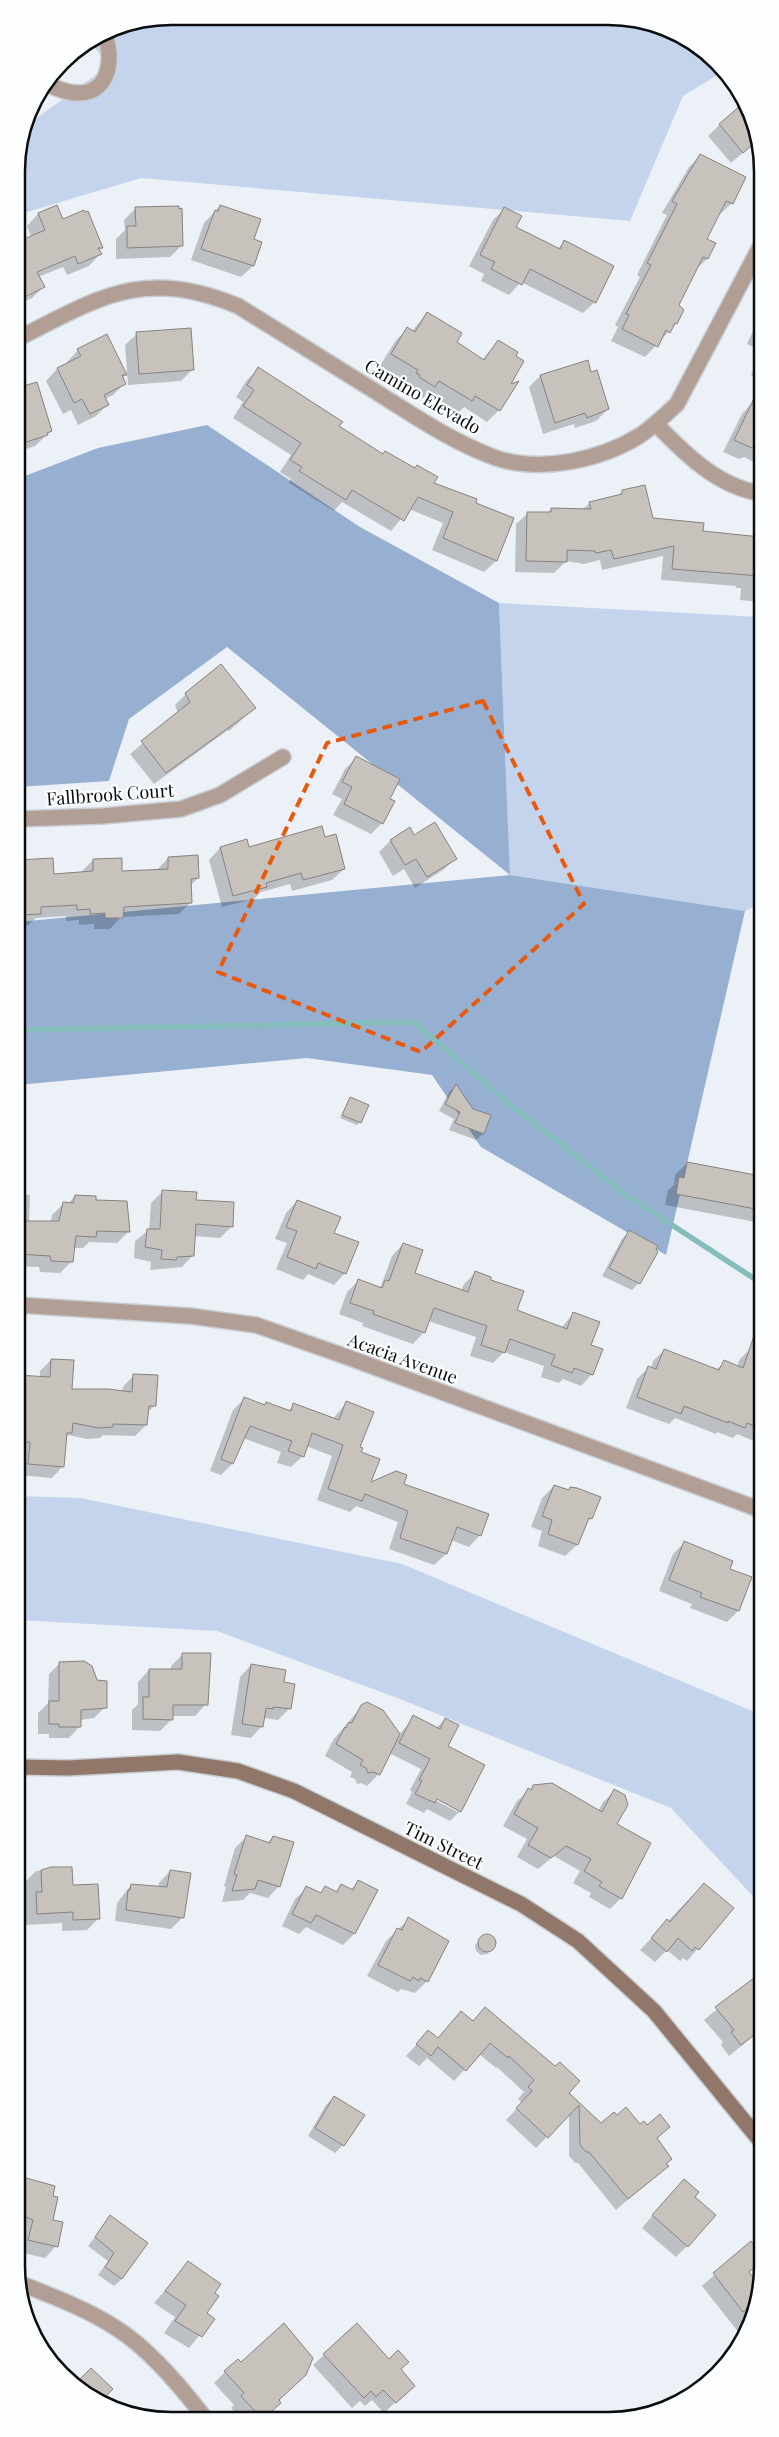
<svg xmlns="http://www.w3.org/2000/svg" width="779" height="2437" font-family="'Playfair Display',serif">
	<style>
		.green { fill: #c3d4ec }
		.forest { fill: #97b0d2 }
		.shadow { fill: #0003; fill-rule: evenodd }
		.lines { fill: none; stroke-linecap: round; stroke-linejoin: round }
		.stream { stroke: #85bcbc; stroke-width: 5.5 }
		.building { fill: #c8c2bd; stroke: #88827e }
		.street-casing { stroke: #c8cdd2; stroke-width: 18 }
		.secondary-casing { stroke: #c8cdd2; stroke-width: 18 }
		.street { stroke: #b19e95; stroke-width: 15 }
		.secondary { stroke: #917769; stroke-width: 15 }
		.marked { fill: none; stroke: #e8590c; stroke-width: 4; stroke-dasharray: 10 6; stroke-linejoin: round }
		.labels { text-anchor: middle; dominant-baseline: central; stroke-width: 4.5; stroke-linejoin: round; paint-order: stroke }
		.street-label { font-size: 18px; fill: #0b0d0f; stroke: #fdfeff }
		.rim { fill: none; stroke: #0b0d0f; stroke-width: 2.5 }
	</style>
	<rect width="100%" height="100%" fill="#ecf1f7"/>
	<g class="green">
		<path d="M 171,16 L 639,19 C 671,31 704,42 724,71 L 683,96 L 630,221 L 141,178 L 17,215 L 17,160 L 26,126 L 109,65 L 90,42 L 112,28 Z"/>
		<polygon points="499,603 760,617 761,903 745,911 510,875"/>
		<polygon points="18,1496 80,1498 402,1564 762,1715 762,1906 671,1808 400,1699 217,1631 18,1620"/>
	</g>
	<polygon class="forest" points="207,425 360,527 499,603 510,875 745,911 666,1255 481,1147 432,1075 307,1058 18,1085 18,922 510,875 227,647 129,719 109,781 17,787 17,479 98,448"/>
	<g class="shadow">
		<polygon points="745,100 760,141 760,151 757,153 751,146 731,163 708,136"/>
		<polygon points="700,156 732,203 720,214 718,213 705,239 714,244 707,259 695,270 677,305 683,310 676,324 645,357 611,341 618,327 615,325 640,277 637,275 667,215 662,213 689,167"/>
		<polygon points="220,206 253,240 261,243 253,266 241,277 191,260 204,223"/>
		<polygon points="56,207 62,221 102,248 99,251 100,254 89,266 67,275 63,267 38,277 43,287 32,298 17,305 17,302 31,295 31,292 17,299 17,244 31,237 27,226 38,214"/>
		<polygon points="136,208 182,245 170,257 116,259 116,239 125,230 124,220"/>
		<polygon points="505,208 515,227 557,249 565,242 595,302 583,313 521,282 509,295 481,281 484,274 469,266 493,220"/>
		<polygon points="427,313 455,342 482,360 498,341 508,386 499,410 487,422 464,407 459,412 428,393 423,398 408,389 409,387 406,385 407,382 380,366 396,340 408,329 412,331"/>
		<polygon points="760,316 760,350 747,344"/>
		<polygon points="137,334 193,369 181,381 128,385 125,345"/>
		<polygon points="78,350 126,375 122,378 125,383 113,395 105,399 108,404 96,416 78,425 71,410 63,414 46,381 57,369 68,364 67,362"/>
		<polygon points="760,357 760,380 751,375"/>
		<polygon points="258,369 338,427 383,455 414,469 433,483 474,504 512,519 496,561 484,572 432,550 443,523 409,509 391,531 342,502 334,511 289,483 291,479 280,472 291,455 233,418 243,402 236,397 247,380"/>
		<polygon points="590,373 608,409 596,421 575,428 574,424 543,434 529,387 540,376"/>
		<polygon points="36,383 51,431 35,446 17,452 17,389"/>
		<polygon points="760,387 760,465 744,457 739,459 723,452 742,414 752,403"/>
		<polygon points="622,492 652,519 702,532 760,536 760,602 740,600 741,588 736,588 736,586 661,580 663,556 602,570 600,560 584,564 566,561 554,573 515,572 516,524 528,513 547,513 551,509 582,510 590,503 617,496"/>
		<polygon points="186,694 255,708 229,731 228,730 154,784 130,754 178,713 175,705"/>
		<polygon points="356,758 388,799 382,823 371,834 333,815 342,799 332,794 345,769"/>
		<polygon points="414,836 455,859 443,870 415,888 404,869 393,876 379,852 391,840"/>
		<polygon points="324,839 344,869 332,880 292,891 290,884 261,892 254,899 222,907 209,860 220,848 248,849"/>
		<polygon points="168,858 198,878 190,886 190,903 179,914 121,917 110,929 94,929 94,924 79,925 79,920 66,921 66,916 36,918 28,925 18,926 17,861 53,876 81,872 93,860 121,872 157,870"/>
		<polygon points="456,1086 472,1110 489,1116 483,1134 476,1140 449,1130 454,1119 439,1111 449,1092"/>
		<polygon points="350,1099 360,1122 357,1125 340,1118"/>
		<polygon points="687,1163 761,1177 761,1223 665,1205 668,1190 674,1185 675,1175"/>
		<polygon points="163,1191 195,1201 232,1226 220,1238 194,1236 193,1255 182,1267 150,1270 151,1262 134,1258 135,1241 149,1230 151,1203"/>
		<polygon points="18,1194 30,1195 29,1222 51,1222 52,1215 64,1203 68,1204 75,1196 95,1201 128,1232 117,1243 89,1242 83,1248 73,1248 71,1262 60,1273 40,1272 39,1267 18,1266"/>
		<polygon points="297,1201 333,1234 345,1273 334,1285 308,1274 303,1280 276,1269 287,1243 275,1239 286,1213"/>
		<polygon points="630,1231 654,1251 639,1283 632,1290 602,1276 622,1239"/>
		<polygon points="403,1244 413,1274 461,1291 464,1284 475,1273 489,1281 516,1311 561,1328 573,1314 589,1346 592,1374 581,1386 563,1379 559,1383 541,1377 544,1366 504,1352 493,1363 470,1356 476,1337 428,1321 424,1332 413,1344 362,1326 363,1323 339,1314 347,1292 358,1281 379,1288 381,1286 392,1256"/>
		<polygon points="750,1349 761,1353 761,1444 737,1434 733,1438 717,1432 716,1434 675,1418 669,1424 626,1408 637,1379 648,1368 651,1369 653,1361 664,1350 716,1370 725,1362 737,1367 739,1360"/>
		<polygon points="51,1360 71,1390 122,1392 123,1387 134,1375 155,1405 147,1413 146,1425 135,1436 103,1435 100,1438 87,1439 68,1435 65,1439 63,1466 52,1478 18,1475 18,1376 40,1378 40,1371"/>
		<polygon points="244,1399 288,1411 294,1405 333,1419 346,1403 369,1485 402,1484 480,1535 469,1547 451,1540 446,1554 434,1565 389,1549 398,1522 356,1506 350,1512 317,1500 332,1456 306,1446 303,1456 291,1467 277,1463 281,1452 243,1438 232,1464 221,1475 210,1471 233,1410"/>
		<polygon points="554,1486 567,1491 570,1488 591,1518 584,1525 577,1545 565,1556 538,1546 542,1531 531,1527 542,1498"/>
		<polygon points="684,1543 728,1569 750,1578 738,1611 727,1622 690,1608 692,1604 659,1591 673,1554"/>
		<polygon points="183,1654 206,1704 195,1716 172,1716 172,1719 160,1731 132,1730 132,1710 138,1704 138,1682 149,1670 171,1670 171,1666"/>
		<polygon points="60,1663 105,1707 94,1718 80,1720 80,1726 69,1738 49,1738 49,1734 38,1734 38,1713 48,1703 49,1674"/>
		<polygon points="251,1665 289,1709 278,1720 264,1718 262,1726 251,1738 231,1735 240,1677"/>
		<path d="M 362,1706 L 399,1735 L 414,1717 L 436,1728 L 445,1720 L 447,1747 L 460,1811 L 450,1821 L 427,1809 L 424,1813 L 406,1804 L 412,1792 L 410,1790 L 421,1769 L 389,1753 L 379,1774 L 367,1786 L 361,1783 L 357,1784 L 355,1779 L 350,1777 L 352,1772 L 325,1756 L 333,1740 ZM 432,1795 L 458,1809 L 458,1812 L 431,1798 Z"/>
		<polygon points="534,1787 598,1811 603,1802 615,1791 615,1825 645,1856 621,1898 610,1909 589,1897 591,1893 573,1883 580,1871 554,1856 538,1869 517,1857 527,1839 503,1826 517,1801"/>
		<polygon points="246,1837 267,1843 273,1837 279,1886 268,1898 250,1893 243,1900 222,1902 226,1887 224,1886 235,1848"/>
		<polygon points="71,1868 71,1887 99,1918 87,1930 62,1931 62,1923 26,1925 24,1883 36,1871"/>
		<polygon points="170,1871 183,1917 171,1929 115,1921 117,1903 131,1885 158,1887 159,1883"/>
		<polygon points="358,1882 354,1934 343,1945 306,1927 299,1934 282,1926 295,1899 307,1888 319,1894 325,1888 335,1892 341,1886 350,1890"/>
		<polygon points="692,1896 732,1909 687,1961 683,1958 680,1961 667,1950 655,1962 640,1950"/>
		<polygon points="409,1919 427,1981 415,1993 401,1989 398,1992 367,1976 386,1941"/>
		<polygon points="489,1935 494,1938 495,1946 487,1954 481,1955 476,1951 475,1945 483,1936"/>
		<polygon points="760,1975 762,1977 762,2029 729,2056 721,2045 723,2042 704,2020 751,1980 752,1981"/>
		<polygon points="485,2009 601,2124 668,2127 657,2139 667,2166 616,2210 578,2163 575,2163 569,2156 569,2114 536,2148 506,2120 522,2103 518,2099 524,2092 497,2067 496,2068 479,2054 454,2081 427,2058 419,2066 406,2056 428,2032 437,2039 461,2012 472,2022"/>
		<polygon points="334,2097 343,2145 335,2153 308,2136 326,2105"/>
		<polygon points="19,2177 51,2221 56,2246 45,2258 19,2252 22,2232 19,2231"/>
		<polygon points="672,2192 694,2197 687,2246 676,2257 642,2228"/>
		<polygon points="110,2217 122,2279 114,2286 98,2275 108,2261 88,2246"/>
		<polygon points="750,2243 762,2260 748,2273 760,2287 751,2326 743,2338 702,2286"/>
		<polygon points="188,2263 213,2294 205,2314 213,2319 189,2348 164,2333 175,2317 154,2303"/>
		<polygon points="324,2355 389,2360 400,2370 402,2396 384,2413 372,2400 365,2406 360,2401 352,2408 313,2365"/>
		<polygon points="56,2356 81,2379 111,2389 99,2402 94,2400 61,2375 51,2361"/>
		<polygon points="225,2372 278,2400 264,2418 241,2418 231,2408 234,2405 214,2383"/>
		<polygon points="404,2413 416,2418 398,2418"/>
	</g>
	<g class="lines">
		<polyline class="stream" points="18,1030 414,1022 508,1103 626,1195 761,1283"/>
	</g>
	<g class="building">
		<polygon points="746,101 759,139 743,153 719,124"/>
		<polygon points="700,154 746,177 733,204 726,201 707,239 716,243 708,259 703,257 679,305 684,310 677,324 675,323 670,333 666,330 658,347 622,329 629,315 626,314 651,265 647,263 677,204 672,201"/>
		<polygon points="57,205 63,219 84,210 85,212 88,211 103,248 98,248 102,254 78,264 75,256 37,272 45,287 17,301 17,242 45,230 38,213"/>
		<polygon points="220,205 261,219 254,239 262,242 254,266 201,249 215,210 218,211"/>
		<polygon points="179,206 179,209 182,208 183,246 127,248 127,226 136,226 135,207"/>
		<polygon points="504,207 522,216 516,227 560,249 564,240 614,266 596,303 530,269 522,285 491,269 495,262 480,255"/>
		<polygon points="427,312 462,333 457,342 484,360 498,340 518,352 516,356 524,361 511,384 519,381 500,411 475,396 472,401 439,381 435,387 419,377 420,375 416,373 418,370 391,354 407,327 415,332"/>
		<polygon points="191,328 194,370 139,374 136,332"/>
		<polygon points="107,334 127,375 122,375 126,384 104,395 109,405 90,414 82,399 74,403 57,368 81,356 77,349"/>
		<polygon points="588,360 591,372 597,370 609,409 587,418 585,413 555,423 540,375"/>
		<polygon points="258,367 343,422 339,426 383,454 385,451 415,468 417,465 438,477 434,483 477,499 476,503 514,518 497,561 443,538 453,512 418,497 404,521 352,490 346,500 299,471 302,467 290,460 301,443 243,406 254,390 247,385"/>
		<polygon points="37,382 52,431 47,433 48,435 17,445 17,388"/>
		<polygon points="760,386 760,448 757,446 752,448 734,440"/>
		<polygon points="645,485 653,518 704,523 703,531 760,537 760,576 672,569 674,546 614,559 611,550 596,553 595,551 567,550 567,562 526,561 527,512 551,512 551,508 591,509 589,502 622,494 622,490"/>
		<polygon points="221,664 256,708 166,773 141,741 190,702 185,693"/>
		<polygon points="356,756 400,779 390,799 395,801 383,824 344,804 352,787 342,782"/>
		<polygon points="435,822 457,859 427,877 416,859 405,865 390,840 410,827 414,835"/>
		<polygon points="322,826 325,837 336,834 345,869 303,880 301,873 266,883 267,887 233,896 220,847 247,839 249,847"/>
		<polygon points="198,855 199,878 191,879 192,903 124,907 123,918 105,918 105,913 90,914 90,909 77,910 77,905 41,907 41,914 18,915 17,860 53,858 54,874 93,871 93,859 122,858 122,871 168,869 168,857"/>
		<polygon points="456,1084 473,1109 491,1115 484,1134 455,1123 460,1112 445,1104"/>
		<polygon points="350,1097 369,1105 361,1123 342,1115"/>
		<polygon points="687,1162 761,1176 761,1210 676,1194 679,1177 684,1178"/>
		<polygon points="162,1190 197,1192 196,1200 234,1202 233,1227 196,1224 194,1256 177,1257 176,1260 161,1259 162,1250 145,1247 147,1229 160,1229"/>
		<polygon points="75,1195 96,1196 96,1200 127,1201 130,1232 97,1231 96,1237 76,1236 73,1262 51,1261 50,1256 18,1254 18,1221 59,1221 63,1202 73,1203"/>
		<polygon points="297,1200 341,1217 334,1233 359,1242 346,1274 318,1263 316,1269 287,1257 297,1231 286,1227"/>
		<polygon points="629,1230 658,1246 656,1250 658,1252 640,1284 609,1268"/>
		<polygon points="403,1243 423,1250 415,1273 468,1292 475,1271 491,1277 491,1280 524,1291 517,1310 567,1329 573,1312 600,1322 591,1345 603,1349 593,1375 574,1368 572,1373 551,1365 555,1355 510,1339 505,1353 481,1345 487,1326 434,1308 425,1333 373,1314 374,1311 350,1303 358,1279 382,1288 385,1280 389,1281"/>
		<polygon points="759,1321 761,1322 761,1429 747,1423 745,1428 728,1421 728,1423 684,1406 681,1414 637,1397 648,1366 656,1369 664,1349 719,1370 724,1360 743,1368"/>
		<polygon points="51,1359 74,1360 72,1389 108,1389 132,1392 133,1374 158,1375 156,1406 149,1406 147,1425 113,1424 113,1427 99,1428 73,1423 72,1433 67,1433 64,1467 28,1464 30,1442 22,1442 22,1424 20,1423 21,1399 18,1399 18,1375 50,1377"/>
		<polygon points="244,1397 265,1405 266,1402 291,1411 293,1403 339,1420 346,1401 374,1412 360,1447 363,1448 361,1452 380,1459 371,1482 396,1471 407,1475 404,1484 489,1514 481,1536 457,1527 447,1554 400,1538 408,1511 365,1494 362,1501 328,1489 343,1445 312,1433 304,1457 288,1451 292,1441 250,1426 233,1464 221,1459"/>
		<polygon points="554,1485 569,1490 570,1487 577,1488 601,1497 592,1519 589,1518 578,1545 548,1534 552,1520 542,1516"/>
		<polygon points="684,1541 733,1561 730,1569 752,1577 739,1611 700,1597 702,1593 669,1580"/>
		<polygon points="182,1653 211,1653 208,1705 173,1705 173,1720 143,1719 143,1697 149,1697 149,1669 182,1669"/>
		<polygon points="84,1661 92,1666 97,1680 107,1681 107,1708 81,1710 81,1727 59,1727 59,1724 49,1724 49,1701 59,1701 59,1662"/>
		<polygon points="251,1664 286,1670 284,1682 295,1684 291,1709 273,1707 273,1709 266,1708 263,1727 242,1724"/>
		<polygon points="367,1702 383,1710 400,1734 380,1775 373,1772 368,1773 366,1768 360,1765 363,1760 336,1744 345,1727 346,1728 349,1722 352,1723 361,1705"/>
		<polygon points="413,1715 440,1729 445,1718 459,1725 448,1746 485,1765 461,1812 437,1799 435,1803 415,1794 422,1781 419,1780 430,1759 399,1743"/>
		<polygon points="552,1783 602,1812 614,1789 625,1795 628,1805 617,1824 651,1843 622,1899 599,1886 602,1882 584,1871 591,1859 566,1846 551,1858 528,1845 538,1828 514,1814 528,1788 531,1790 533,1785"/>
		<polygon points="246,1835 270,1843 273,1836 294,1842 280,1887 258,1880 255,1889 232,1891 237,1875 234,1874"/>
		<polygon points="51,1867 72,1867 73,1885 98,1884 100,1919 73,1920 73,1912 37,1914 36,1892 42,1892 41,1870"/>
		<polygon points="170,1870 191,1873 184,1918 126,1910 128,1890 130,1890 131,1884 167,1887"/>
		<polygon points="358,1880 378,1890 355,1934 316,1915 311,1923 292,1914 306,1886 321,1893 325,1886 337,1892 341,1884 353,1890"/>
		<polygon points="704,1883 734,1908 699,1950 695,1947 692,1951 678,1938 667,1952 651,1938 667,1919 670,1922"/>
		<polygon points="408,1917 449,1941 428,1982 420,1978 419,1981 413,1977 410,1981 378,1965 397,1928 402,1930"/>
		<circle cx="487" cy="1943" r="9"/>
		<polygon points="762,1972 762,2029 741,2045 731,2032 734,2030 715,2007"/>
		<polygon points="485,2007 555,2066 560,2062 580,2081 569,2093 601,2123 614,2112 617,2115 626,2107 640,2124 644,2121 647,2125 660,2114 670,2127 657,2138 672,2159 666,2164 669,2166 628,2199 589,2152 586,2152 580,2145 579,2105 548,2138 516,2108 532,2091 528,2087 534,2080 509,2056 508,2058 490,2043 466,2071 438,2047 431,2056 416,2044 428,2030 438,2038 461,2011 473,2021"/>
		<polygon points="334,2096 365,2115 344,2146 315,2128"/>
		<polygon points="19,2176 55,2186 53,2196 58,2197 53,2220 63,2222 58,2247 28,2240 33,2220 19,2214"/>
		<polygon points="684,2179 699,2192 695,2197 716,2215 688,2247 652,2215"/>
		<polygon points="110,2215 148,2243 122,2279 105,2267 114,2253 95,2237"/>
		<polygon points="751,2241 762,2256 762,2261 749,2272 760,2286 757,2301 743,2312 713,2273"/>
		<polygon points="188,2261 221,2284 215,2293 219,2296 207,2313 215,2319 202,2337 175,2321 186,2305 165,2291"/>
		<polygon points="284,2323 313,2358 306,2375 279,2400 281,2403 264,2418 261,2418 241,2396 244,2393 224,2371 238,2359 241,2362"/>
		<polygon points="357,2323 389,2359 398,2350 409,2362 401,2369 415,2386 396,2403 383,2390 376,2397 371,2391 364,2398 323,2354"/>
		<polygon points="91,2368 113,2389 100,2402 74,2385"/>
	</g>
	<g class="lines">
		<g class="street-casing">
			<g id="street">
				<path d="M 46,84 C 57,88 68,94 80,93 C 111,92 114,55 104,33"/>
				<path d="M 17,339 C 100,297 144,267 238,306 C 283,334 328,362 373,390 C 413,415 452,442 496,458 C 541,473 600,460 639,436 C 653,427 665,415 677,404 L 760,247"/>
				<path d="M 656,424 C 684,453 718,487 760,493"/>
				<polyline points="17,819 103,816 181,809 220,795 283,757"/>
				<polyline points="18,1305 190,1316 256,1325 350,1358 761,1510"/>
				<path d="M 19,2283 C 52,2296 87,2309 116,2328 C 148,2348 182,2388 205,2418"/>
			</g>
		</g>
		<g class="secondary-casing">
			<polyline id="secondary" points="19,1767 68,1768 178,1762 238,1771 294,1791 521,1904 578,1941 654,2011 762,2143"/>
		</g>
		<use href="#street" class="street"/>
		<use href="#secondary" class="secondary"/>
	</g>
	<path class="marked" d="M 483,701 L 584,904 L 421,1052 L 218,972 L 327,743 Z"/>
	<g class="labels">
		<g class="street-label">
			<text transform="translate(423 396) rotate(30)">Camino Elevado</text>
			<text transform="translate(110 794) rotate(-4)">Fallbrook Court</text>
			<text transform="translate(403 1358) rotate(20)">Acacia Avenue</text>
			<text transform="translate(444 1845) rotate(26)">Tim Street</text>
		</g>
	</g>
	<path d="M0 0H779V2437H0ZM171 25H608A146 146 0 0 1 754 171V2266A146 146 0 0 1 608 2412H171A146 146 0 0 1 25 2266V171A146 146 0 0 1 171 25Z" fill="#fdfeff" fill-rule="evenodd"/>
	<path class="rim" d="M171 25H608A146 146 0 0 1 754 171V2266A146 146 0 0 1 608 2412H171A146 146 0 0 1 25 2266V171A146 146 0 0 1 171 25Z"/>
</svg>
